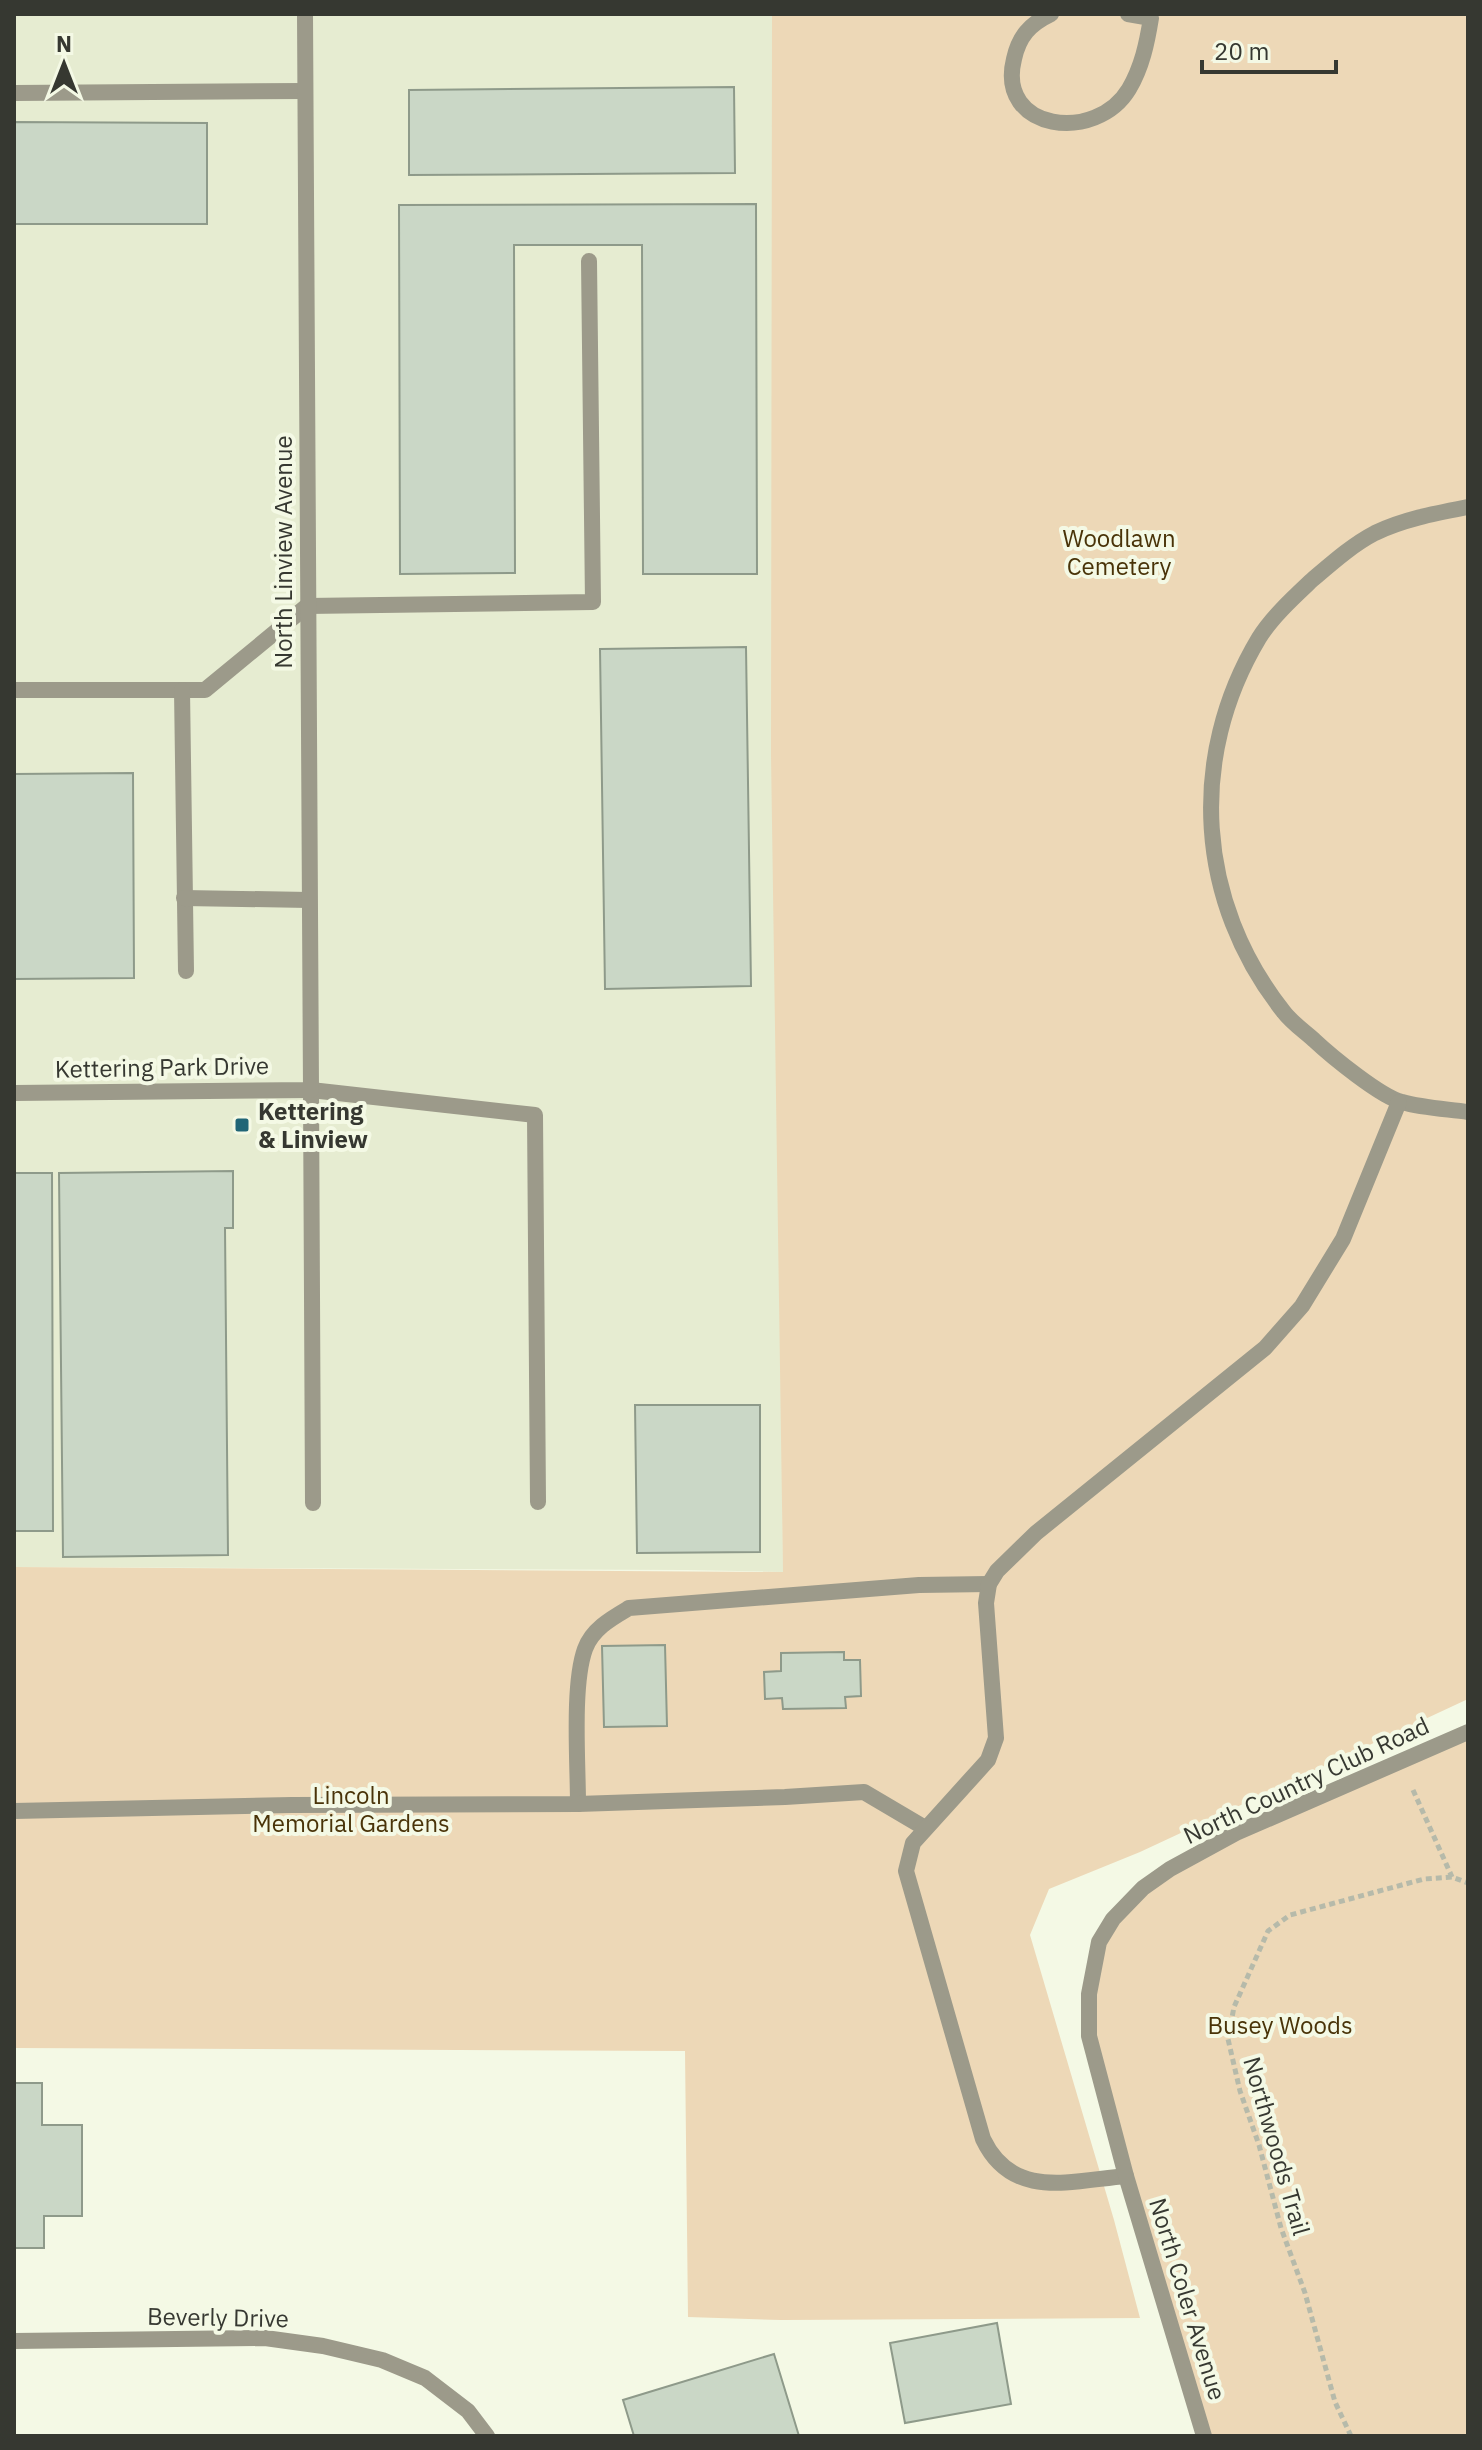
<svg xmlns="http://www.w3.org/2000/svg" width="1482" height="2450" font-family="'IBM Plex Sans',sans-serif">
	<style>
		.built { fill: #e6ecd1 }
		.green { fill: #edd8b7 }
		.building { fill: #cad7c6; stroke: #8e9a8a; stroke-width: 2 }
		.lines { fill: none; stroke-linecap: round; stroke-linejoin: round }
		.path { stroke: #b6baaa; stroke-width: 5; stroke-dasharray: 6 4; stroke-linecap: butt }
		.service { stroke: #9c9a8a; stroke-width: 16 }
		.minor { stroke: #9c9a8a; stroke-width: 16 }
		.tertiary { stroke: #9c9a8a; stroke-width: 16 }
		.poi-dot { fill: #206576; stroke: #f4f9e5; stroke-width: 3 }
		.labels { text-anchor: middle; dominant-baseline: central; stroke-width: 8; stroke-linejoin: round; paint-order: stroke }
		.park-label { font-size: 24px; fill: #493308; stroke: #f4f9e5 }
		.street-label { font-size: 24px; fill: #363831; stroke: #f4f9e5 }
		.poi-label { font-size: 24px; font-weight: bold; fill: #363831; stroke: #f4f9e5; text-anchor: start }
	</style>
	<rect width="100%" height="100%" fill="#f4f9e5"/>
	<polygon class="built" points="14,14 775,14 783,1572 687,1570 14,1567"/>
	<g class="green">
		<polygon points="772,14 1468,14 1468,1699 1140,1852 1049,1889 1030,1935 1114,2220 1140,2318 781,2320 688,2317 685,2051 14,2048 14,1567 783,1572 771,755"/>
		<polygon points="1468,1732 1468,2436 1204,2436 1089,2036 1089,1994 1113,1919 1171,1869"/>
	</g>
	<g class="building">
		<polygon points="734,87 735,173 409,175 409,90"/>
		<polygon points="14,122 207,123 207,224 14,224"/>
		<polygon points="756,204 757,574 643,574 642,245 514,245 515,573 400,574 399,205"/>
		<polygon points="746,647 751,986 605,989 600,649"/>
		<polygon points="133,773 134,978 14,979 14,774"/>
		<polygon points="233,1171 233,1228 225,1228 228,1555 63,1557 59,1173"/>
		<polygon points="14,1173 52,1173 53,1531 14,1531"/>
		<polygon points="635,1405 760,1405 760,1552 637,1553"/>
		<polygon points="665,1645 667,1726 604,1727 602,1646"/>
		<polygon points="844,1652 844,1660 860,1660 861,1696 845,1697 846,1708 783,1709 782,1698 765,1699 764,1672 781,1671 781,1653"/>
		<polygon points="14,2083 42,2083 42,2125 82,2125 82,2216 44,2216 44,2248 14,2248"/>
		<polygon points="997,2323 1011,2404 905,2423 890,2343"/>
		<polygon points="774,2354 799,2436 634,2436 623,2400"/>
	</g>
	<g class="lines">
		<g class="path">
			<polyline points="1413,1790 1452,1877"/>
			<polyline points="1351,2436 1335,2402 1305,2293 1281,2228 1259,2145 1240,2091 1228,2039 1234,2007 1268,1931 1290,1915 1424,1879 1452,1877 1468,1883"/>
		</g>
		<g class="service">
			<path d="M 1051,14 C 1030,24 1019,36 1014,59 C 996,131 1096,144 1129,89 C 1142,67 1147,43 1151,18 L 1128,14"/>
			<polyline points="14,93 305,91"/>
			<path d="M 1468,507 C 1437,513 1404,519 1375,533 C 1352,545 1332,563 1312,580 C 1294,597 1272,617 1259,638 C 1187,758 1197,902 1283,1011 C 1291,1022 1304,1031 1314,1040 C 1331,1056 1381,1097 1402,1102 C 1423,1108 1447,1109 1468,1112"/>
			<polyline points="14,690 205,690 307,606 593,602 589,261"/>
			<polyline points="182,690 186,971"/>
			<polyline points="184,898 309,900"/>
			<polyline points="313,1503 311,1090 535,1115 538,1502"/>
			<path d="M 578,1804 C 578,1763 572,1685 585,1649 C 592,1629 612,1618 629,1608 L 919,1585 L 989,1584"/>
			<polyline points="14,1811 292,1805 578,1804 785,1797 864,1792 925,1828"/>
			<path d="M 1126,2176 C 1070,2181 1012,2200 983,2139 L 906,1871 L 913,1843 L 988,1760 L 996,1738 L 986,1603 L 989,1584 L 997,1571 L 1036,1533 L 1265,1348 L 1302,1306 L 1343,1239 L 1399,1102"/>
		</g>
		<g class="minor">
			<polyline points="14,1093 311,1090 305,14"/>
			<polyline points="14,2341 265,2338 323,2346 382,2360 425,2378 468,2411 487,2436"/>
		</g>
		<polyline class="tertiary" points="1204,2436 1126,2176 1089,2036 1089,1994 1099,1942 1113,1919 1143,1888 1170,1869 1236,1833 1468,1732"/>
	</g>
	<rect class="poi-dot" x="234" y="1117" width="16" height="16" rx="4"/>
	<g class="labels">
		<g class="park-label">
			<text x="1119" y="538">Woodlawn<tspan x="1119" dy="28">Cemetery</tspan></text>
			<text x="351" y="1795">Lincoln<tspan x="351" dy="28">Memorial Gardens</tspan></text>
			<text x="1280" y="2025">Busey Woods</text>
		</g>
		<g class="street-label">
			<text transform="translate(283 552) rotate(-90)">North Linview Avenue</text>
			<text transform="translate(162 1067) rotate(-1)">Kettering Park Drive</text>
			<text transform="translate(1306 1780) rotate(-25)">North Country Club Road</text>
			<text transform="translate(1277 2146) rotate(74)">Northwoods Trail</text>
			<text transform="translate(1188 2299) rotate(73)">North Coler Avenue</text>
			<text transform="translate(218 2317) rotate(1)">Beverly Drive</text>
		</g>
		<g class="poi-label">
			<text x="258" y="1111">Kettering<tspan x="258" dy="28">&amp; Linview</tspan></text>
		</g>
	</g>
	<rect width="1482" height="2450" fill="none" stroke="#363831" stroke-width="32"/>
	<g transform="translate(64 64)" stroke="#f4f9e5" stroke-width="6" paint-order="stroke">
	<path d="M0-6L14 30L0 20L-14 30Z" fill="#363831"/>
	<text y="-12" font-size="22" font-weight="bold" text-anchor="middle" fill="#363831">N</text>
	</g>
	<path d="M1202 60v12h134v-12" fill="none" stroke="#363831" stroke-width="4"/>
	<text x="1214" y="60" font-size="24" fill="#363831" stroke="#f4f9e5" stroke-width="6" paint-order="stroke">20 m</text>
</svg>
